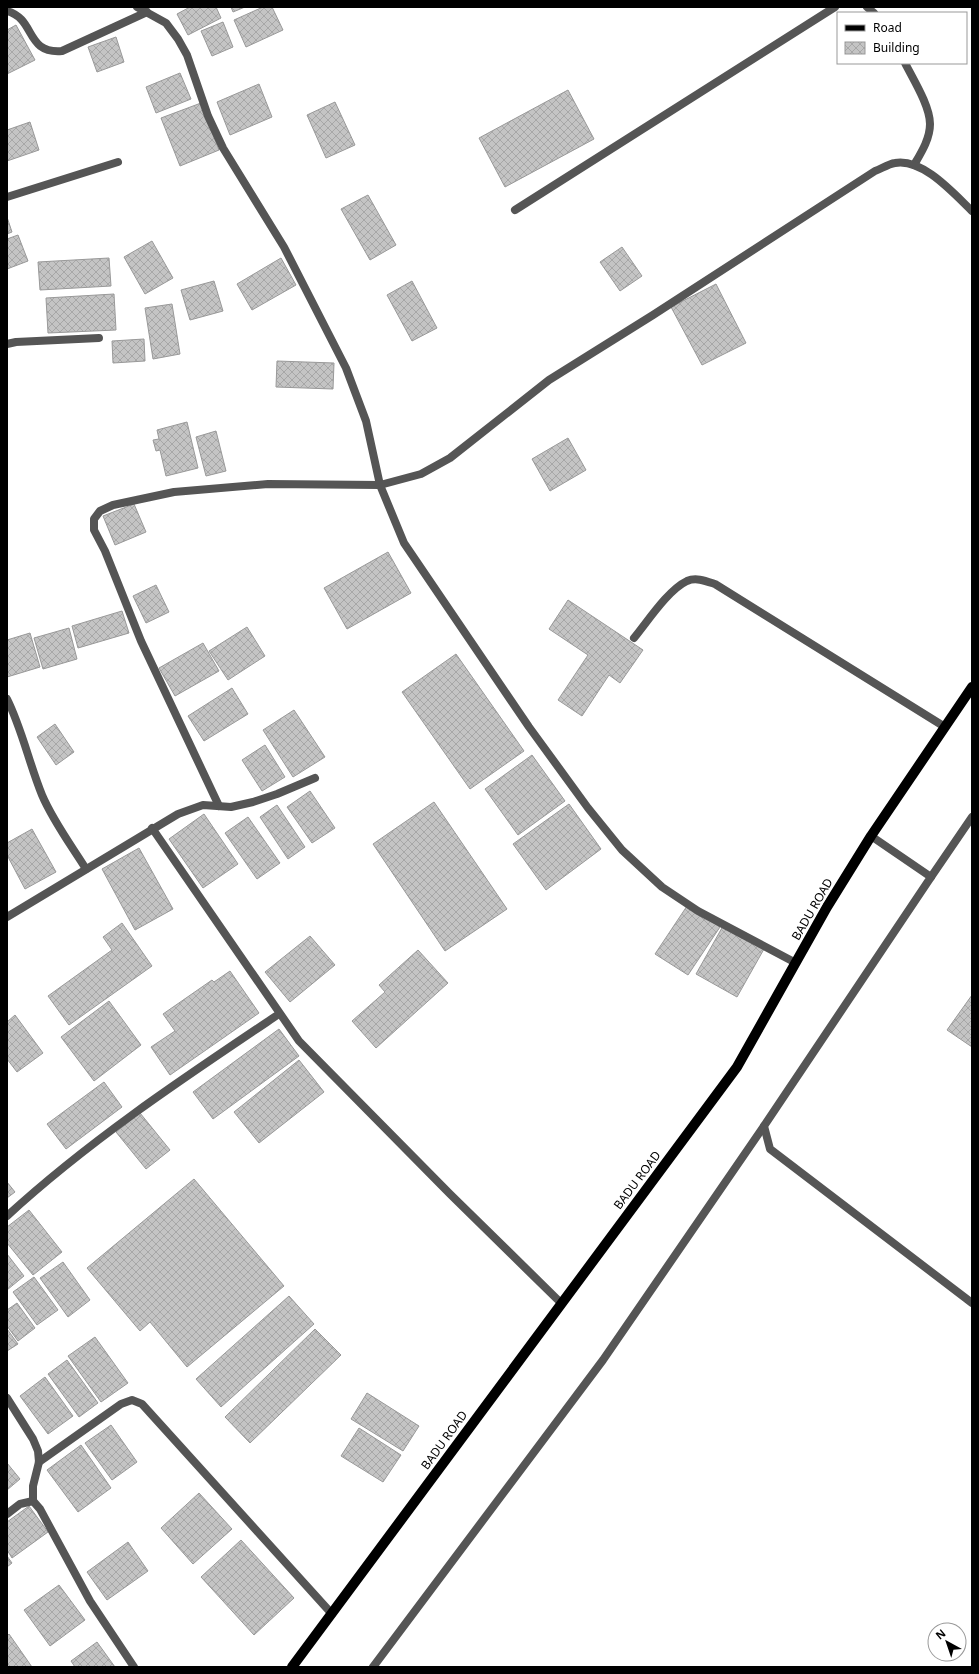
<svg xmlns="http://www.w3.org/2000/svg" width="979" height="1674" font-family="'Noto Sans',sans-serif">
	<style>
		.building { fill: url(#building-cross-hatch); stroke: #999 }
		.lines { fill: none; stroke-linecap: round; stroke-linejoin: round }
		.service { stroke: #555; stroke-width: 8 }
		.minor { stroke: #555; stroke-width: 8 }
		.primary { stroke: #000; stroke-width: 10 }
		.labels { text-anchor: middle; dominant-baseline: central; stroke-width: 4; stroke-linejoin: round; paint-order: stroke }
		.street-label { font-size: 12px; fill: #000; stroke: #fff }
	</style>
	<defs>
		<pattern id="building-cross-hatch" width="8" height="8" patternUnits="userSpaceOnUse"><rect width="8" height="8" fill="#c4c4c4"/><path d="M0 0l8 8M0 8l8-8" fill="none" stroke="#a7a7a7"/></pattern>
	</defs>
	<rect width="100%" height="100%" fill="#fff"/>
	<g class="building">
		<polygon points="190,7 216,7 221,18 188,35 177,14"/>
		<polygon points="231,7 245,7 233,12"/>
		<polygon points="263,7 272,7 283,30 246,47 234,20"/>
		<polygon points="223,22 233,47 212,56 201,31"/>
		<polygon points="16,25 35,60 7,74 7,30"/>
		<polygon points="116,37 124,62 97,72 88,47"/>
		<polygon points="180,73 191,99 156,113 146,87"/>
		<polygon points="259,84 272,117 230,135 217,102"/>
		<polygon points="568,90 594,139 505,187 479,138"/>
		<polygon points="335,102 355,145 326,158 307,115"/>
		<polygon points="201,103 219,150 180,166 161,118"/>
		<polygon points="30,122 39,150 7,161 7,130"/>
		<polygon points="368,195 396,245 370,260 341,209"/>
		<polygon points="7,217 12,232 7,234"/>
		<polygon points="18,235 28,261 7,269 7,239"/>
		<polygon points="152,241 173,278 145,294 124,257"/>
		<polygon points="622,247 642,276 620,291 600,262"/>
		<polygon points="109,258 111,286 40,290 38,262"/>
		<polygon points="281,258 296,285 252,310 237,284"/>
		<polygon points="214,281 223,311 190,320 181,290"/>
		<polygon points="412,281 437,328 412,341 387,295"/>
		<polygon points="716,284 746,343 702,365 671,307"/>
		<polygon points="114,294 116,330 48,333 46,298"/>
		<polygon points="172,304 180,354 153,359 145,308"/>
		<polygon points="144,339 145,361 113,363 112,341"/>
		<polygon points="277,361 334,363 333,389 276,387"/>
		<polygon points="187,422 198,468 166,476 160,450 156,451 153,440 159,439 157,430"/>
		<polygon points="216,431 226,471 206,476 196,437"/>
		<polygon points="568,438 586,470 550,491 532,459"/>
		<polygon points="134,504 146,532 115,545 103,516"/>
		<polygon points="388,552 411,593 347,629 324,588"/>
		<polygon points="156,585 169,612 146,623 133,596"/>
		<polygon points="568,600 643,650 620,683 609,675 582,716 558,700 588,655 549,629"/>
		<polygon points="122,611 129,633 78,648 72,626"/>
		<polygon points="247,627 265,656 228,680 209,651"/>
		<polygon points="69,628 77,659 43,669 34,638"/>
		<polygon points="30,633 40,667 7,677 7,640"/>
		<polygon points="203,643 219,671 175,696 159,668"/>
		<polygon points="456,654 524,751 470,789 402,692"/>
		<polygon points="232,688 248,714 204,741 188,716"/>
		<polygon points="294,710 325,757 293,777 263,730"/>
		<polygon points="55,724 74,752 56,765 37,737"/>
		<polygon points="265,745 285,777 262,791 242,760"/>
		<polygon points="532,755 565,801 518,835 485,789"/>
		<polygon points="310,791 335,828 312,843 287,807"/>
		<polygon points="434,802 507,909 445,951 373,844"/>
		<polygon points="569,804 601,849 546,890 513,844"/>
		<polygon points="277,805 305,847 288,859 260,817"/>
		<polygon points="204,814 238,864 203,888 169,839"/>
		<polygon points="248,817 280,863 257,879 225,833"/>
		<polygon points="32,829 56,872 25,889 7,855 7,843"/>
		<polygon points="139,848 173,909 135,930 102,869"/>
		<polygon points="687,906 720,927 688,975 655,954"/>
		<polygon points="122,923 152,966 69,1025 48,996 112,950 103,937"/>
		<polygon points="723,926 764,949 737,997 696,974"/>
		<polygon points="310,936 335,965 290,1002 265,972"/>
		<polygon points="418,950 448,983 376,1048 352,1021 385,992 379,985"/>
		<polygon points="230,971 259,1013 170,1075 151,1047 175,1031 163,1014 212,980 214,982"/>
		<polygon points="972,995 972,1047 947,1030"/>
		<polygon points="109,1001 141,1045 94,1081 61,1037"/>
		<polygon points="15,1015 43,1053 17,1072 7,1059 7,1022"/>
		<polygon points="279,1029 299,1056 213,1119 193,1092"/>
		<polygon points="299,1060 324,1092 259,1143 234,1112"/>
		<polygon points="104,1082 122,1107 66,1149 47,1124"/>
		<polygon points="140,1113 170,1150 146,1169 116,1132"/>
		<polygon points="194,1179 284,1286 187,1367 150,1322 140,1331 87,1268"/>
		<polygon points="7,1182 15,1192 7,1198"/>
		<polygon points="29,1210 62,1252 33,1275 7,1243 7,1227"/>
		<polygon points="7,1254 24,1276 7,1290"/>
		<polygon points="63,1262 90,1300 68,1317 40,1278"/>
		<polygon points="34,1277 58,1310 37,1325 13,1292"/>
		<polygon points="289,1296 314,1324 221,1407 196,1379"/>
		<polygon points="17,1303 35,1328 18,1341 7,1326 7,1310"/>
		<polygon points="7,1329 18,1344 7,1351"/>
		<polygon points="315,1329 341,1355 250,1443 225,1417"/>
		<polygon points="95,1337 128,1383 101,1402 68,1356"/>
		<polygon points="67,1360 98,1403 79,1417 48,1374"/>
		<polygon points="45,1377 73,1416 48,1434 20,1396"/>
		<polygon points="367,1393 419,1426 403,1451 351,1419"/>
		<polygon points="111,1425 137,1462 112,1480 85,1443"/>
		<polygon points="359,1428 401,1455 383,1482 341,1456"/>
		<polygon points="81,1445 111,1488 78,1512 47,1470"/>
		<polygon points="7,1463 20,1479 7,1490"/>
		<polygon points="199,1493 232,1529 193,1564 161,1528"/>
		<polygon points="29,1506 48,1532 12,1558 7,1550 7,1522"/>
		<polygon points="241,1540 294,1598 254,1635 201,1577"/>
		<polygon points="128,1542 148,1571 107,1600 87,1572"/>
		<polygon points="7,1556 12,1563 7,1567"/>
		<polygon points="59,1585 85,1620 50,1646 24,1610"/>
		<polygon points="9,1634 32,1667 7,1667 7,1636"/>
		<polygon points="97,1642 115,1667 75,1667 71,1661"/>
	</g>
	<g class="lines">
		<g class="service">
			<path d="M 634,638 C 648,621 668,590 687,581 C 696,577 706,581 715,584 L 945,727"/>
			<polyline points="871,836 931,877 764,1126 770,1149 972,1303"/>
			<polyline points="931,877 972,817"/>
			<polyline points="373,1667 603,1360 764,1126"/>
		</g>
		<g class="minor">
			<polyline points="137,7 166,23 178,39 187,55 208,116 223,148 284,247 346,368 366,421 380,485 404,543 529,727 588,808 622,850 662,887 698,911 796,963"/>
			<polyline points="867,7 874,13"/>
			<path d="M 7,11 C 36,19 25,54 62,51 L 147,12"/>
			<path d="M 905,63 C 913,79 930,106 930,124 C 930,139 921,153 914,165"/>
			<polyline points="7,197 118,162"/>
			<polyline points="515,210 835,7"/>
			<polyline points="7,344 16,342 99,338"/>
			<path d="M 7,699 C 22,729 29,763 42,795 C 53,821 71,845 86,869"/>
			<path d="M 219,806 L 141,641 L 105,551 L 94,530 L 94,519 L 100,511 L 113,505 L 174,492 L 268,484 L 380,485 L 421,474 L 450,458 L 549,380 L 653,315 L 875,171 C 881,169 888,164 895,163 C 923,158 954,194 972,211"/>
			<polyline points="152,828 299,1041 450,1194 561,1303"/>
			<polyline points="7,917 178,814 203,805 231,807 253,802 277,794 315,778"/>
			<path d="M 7,1216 C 91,1139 185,1077 279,1014"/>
			<polyline points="7,1398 33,1439 38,1451 39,1462 33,1486 33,1501 40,1509 90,1601 134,1667"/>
			<polyline points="39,1462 121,1404 132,1400 142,1404 332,1614"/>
			<polyline points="7,1514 20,1504 33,1501"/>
		</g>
		<polyline class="primary" points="292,1667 737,1067 827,907 871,836 972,687"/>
	</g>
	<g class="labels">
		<g class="street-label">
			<text transform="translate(812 909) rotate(-60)">BADU ROAD</text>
			<text transform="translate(637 1180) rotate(-53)">BADU ROAD</text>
			<text transform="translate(444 1440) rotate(-54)">BADU ROAD</text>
		</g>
	</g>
	<rect width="979" height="1674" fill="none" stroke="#000000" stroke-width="16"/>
	<rect x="837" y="12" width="130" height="52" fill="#ffffff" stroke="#999999"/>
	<rect x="845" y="25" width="20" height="6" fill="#000000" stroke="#999999"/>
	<text x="873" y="32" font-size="12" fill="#000000">Road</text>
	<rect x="845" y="42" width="20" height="12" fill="url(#building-cross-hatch)" stroke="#999999"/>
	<text x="873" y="52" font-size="12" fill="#000000">Building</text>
	<g transform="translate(947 1642) rotate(320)"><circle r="19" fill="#ffffff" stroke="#999999"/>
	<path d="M0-3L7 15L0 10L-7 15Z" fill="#000000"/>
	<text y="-6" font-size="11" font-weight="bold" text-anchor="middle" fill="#000000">N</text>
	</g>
</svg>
